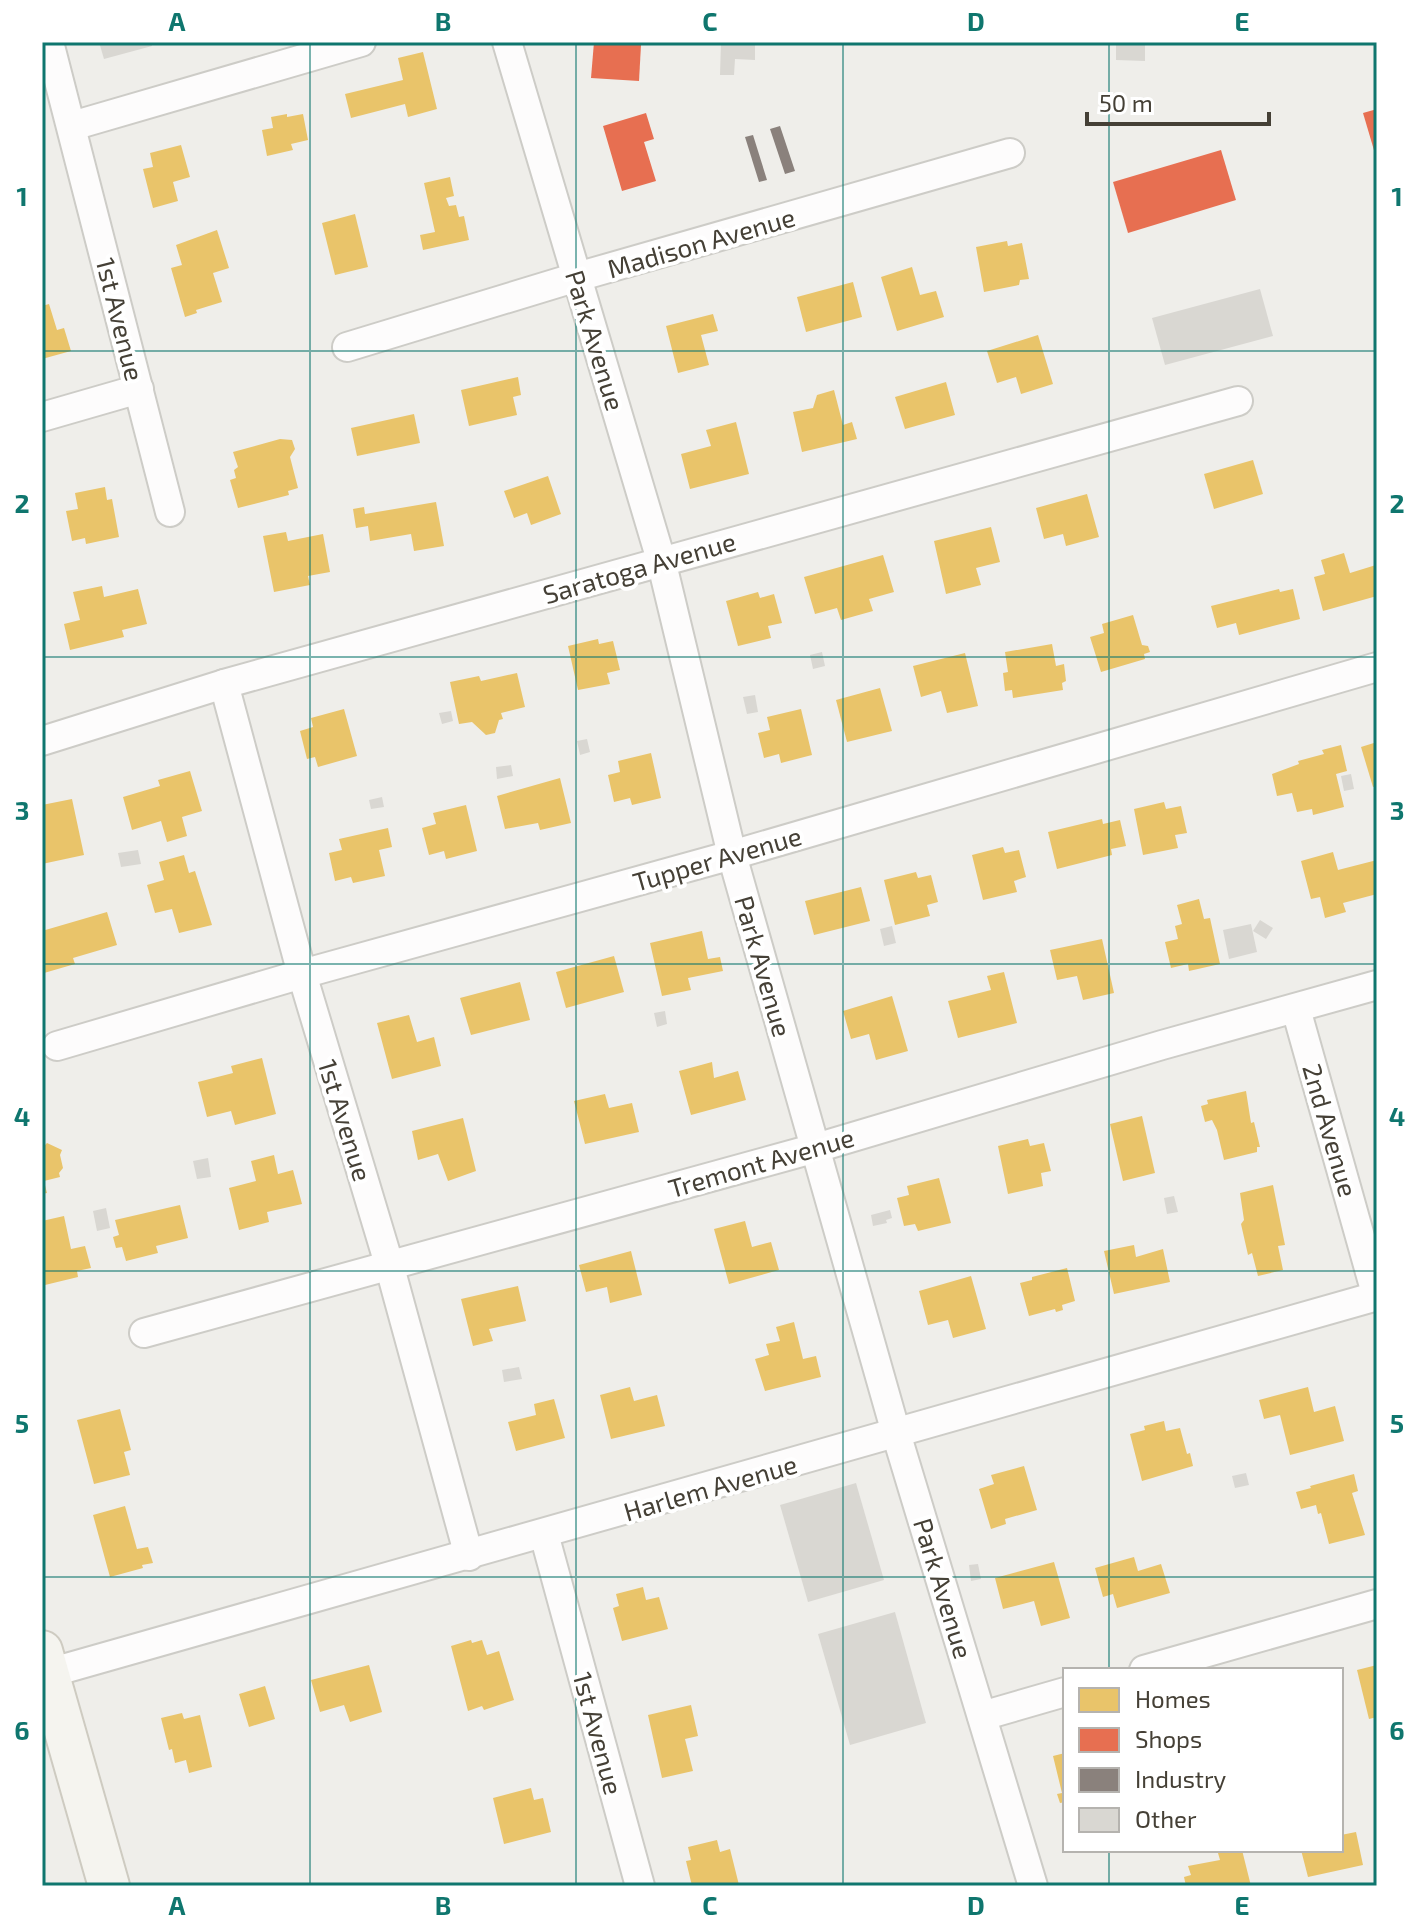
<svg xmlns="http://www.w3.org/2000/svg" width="1419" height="1928" font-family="'Exo 2',sans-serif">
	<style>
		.homes { fill: #e9c46a }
		.shops { fill: #e76f51 }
		.industry { fill: #8a817c }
		.building { fill: #d9d7d2 }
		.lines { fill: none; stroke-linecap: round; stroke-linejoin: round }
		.street-casing { stroke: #cdccc7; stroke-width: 32 }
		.secondary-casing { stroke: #cecbc1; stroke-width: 44 }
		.street { stroke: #fdfcfc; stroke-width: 28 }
		.secondary { stroke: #f5f4ef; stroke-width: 40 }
		.grid { fill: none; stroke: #0f766e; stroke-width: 2; stroke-opacity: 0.55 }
		.labels { text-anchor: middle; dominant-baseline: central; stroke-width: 8; stroke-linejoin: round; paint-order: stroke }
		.street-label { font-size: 26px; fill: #454036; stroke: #fff }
		.neatline { fill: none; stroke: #0f766e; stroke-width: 3 }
		.grid-label { font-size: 26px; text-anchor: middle; font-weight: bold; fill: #0f766e }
	</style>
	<rect width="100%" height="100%" fill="#efeeea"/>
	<g class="homes">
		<polygon points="423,52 437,109 408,117 405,104 351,118 345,94 403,80 398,58"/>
		<polygon points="287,114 287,117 303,114 308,140 291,144 293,150 267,156 262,130 273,128 271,117"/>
		<polygon points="181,145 190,177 173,182 178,201 153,208 143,169 153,167 150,153"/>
		<polygon points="450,177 454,196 446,198 449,206 456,205 459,217 464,216 469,240 423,250 420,235 435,232 424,183"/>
		<polygon points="355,214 368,267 335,275 322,223"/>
		<polygon points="217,230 229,268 213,273 222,302 196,310 197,313 185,317 171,268 182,265 176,245"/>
		<polygon points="1007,241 1008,246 1022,243 1029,279 1020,280 1019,285 984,292 976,247"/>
		<polygon points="912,267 920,295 936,291 944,317 897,331 881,277"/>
		<polygon points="853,282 862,317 806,332 797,297"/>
		<polygon points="49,304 57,330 64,328 71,351 42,359 42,306"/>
		<polygon points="713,314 718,331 701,335 709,365 678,373 666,326"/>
		<polygon points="1038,335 1053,384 1021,394 1016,377 997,383 987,351"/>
		<polygon points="518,377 521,395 513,397 517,415 469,426 461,390"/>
		<polygon points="946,382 955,415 905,429 895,397"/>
		<polygon points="834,390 843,425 852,422 857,439 802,452 793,412 813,408 817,395"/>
		<polygon points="414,414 420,443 357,456 351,428"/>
		<polygon points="736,422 749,474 690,489 681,454 711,446 706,430"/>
		<polygon points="280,439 292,440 295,449 290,457 298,488 288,491 289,495 238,508 230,480 236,478 234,470 238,467 233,452"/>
		<polygon points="1253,460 1263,494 1214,509 1204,474"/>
		<polygon points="548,476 561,514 531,525 527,513 514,518 504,491"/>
		<polygon points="105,487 107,500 112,499 119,537 86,544 85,538 72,541 66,511 78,509 75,493"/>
		<polygon points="1087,494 1099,537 1066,546 1063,534 1044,539 1036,508"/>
		<polygon points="436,502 444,546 414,551 411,534 370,541 368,526 356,528 353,509 364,507 365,514"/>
		<polygon points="991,527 1000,562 976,568 981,585 946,594 934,541"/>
		<polygon points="286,532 288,541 323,534 330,572 308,576 310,585 274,592 263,536"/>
		<polygon points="1344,553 1350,573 1376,565 1377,596 1323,611 1314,577 1325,574 1321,560"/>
		<polygon points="883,555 894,592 869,599 873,611 841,620 837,608 815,614 804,577"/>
		<polygon points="102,586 104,597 138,589 147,624 122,630 124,637 70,650 64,624 80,620 73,592"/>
		<polygon points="1279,589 1280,592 1293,589 1300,619 1239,635 1236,623 1217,628 1211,606"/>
		<polygon points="758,592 760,598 774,594 782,623 768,626 771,638 738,646 726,601"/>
		<polygon points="1133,615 1142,645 1148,646 1150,652 1144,654 1145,659 1101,672 1090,637 1104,633 1102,624"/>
		<polygon points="598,639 599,644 613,641 620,670 607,673 610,684 578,690 568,646"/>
		<polygon points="1052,644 1056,666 1064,664 1066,681 1062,683 1063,690 1013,698 1012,690 1005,691 1003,673 1008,672 1005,652"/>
		<polygon points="965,653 978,706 947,713 941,691 921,697 913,666"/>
		<polygon points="517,673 525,707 501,713 503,719 499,720 495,733 486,735 472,722 459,724 450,682 479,676 481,681"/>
		<polygon points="880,688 892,731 847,742 836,700"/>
		<polygon points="344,709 357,756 318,767 315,757 307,759 300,731 313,727 311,718"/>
		<polygon points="801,709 812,755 781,763 779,754 764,758 758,733 770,730 767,717"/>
		<polygon points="1377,742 1377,786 1373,787 1361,747"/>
		<polygon points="1341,745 1347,771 1336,774 1344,807 1313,815 1312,809 1297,812 1292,793 1277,796 1272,774 1299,764 1298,761 1324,754 1322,750"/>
		<polygon points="651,753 661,798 632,805 630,798 614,802 608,775 620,772 618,761"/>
		<polygon points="190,771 202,811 182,817 187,836 167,842 161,821 132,830 123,797 160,786 158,780"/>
		<polygon points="560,778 571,823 540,830 538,823 505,829 497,796"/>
		<polygon points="72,799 84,855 42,864 42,805"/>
		<polygon points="1164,802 1166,809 1181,806 1187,833 1175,835 1178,848 1143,855 1134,809"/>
		<polygon points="466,805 477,851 446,859 444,851 429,855 422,828 436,824 433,813"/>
		<polygon points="1102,819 1103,824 1120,820 1126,846 1111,849 1112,855 1057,869 1048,832"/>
		<polygon points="388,828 392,847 379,850 385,876 353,883 351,877 335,881 329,853 342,850 339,839"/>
		<polygon points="1003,847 1005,853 1019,850 1026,877 1014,881 1017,892 983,900 972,855"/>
		<polygon points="1333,852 1338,870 1377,860 1377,894 1343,903 1346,912 1325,918 1320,897 1311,899 1301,861"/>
		<polygon points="184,855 189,873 195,871 212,925 179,933 172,909 155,913 147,885 164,880 159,862"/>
		<polygon points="916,872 918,878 931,875 938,902 927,905 930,916 895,925 884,880"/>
		<polygon points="861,887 870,921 814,935 805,901"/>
		<polygon points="1199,899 1204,919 1210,918 1220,964 1189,971 1188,964 1171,968 1165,942 1178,939 1175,926 1182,924 1177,905"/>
		<polygon points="107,912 117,945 73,958 75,964 44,973 42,931"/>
		<polygon points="702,931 708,959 720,957 723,971 688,978 691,990 662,996 650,943"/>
		<polygon points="1102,939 1114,993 1083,1000 1077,976 1057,980 1050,950"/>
		<polygon points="614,956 624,992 566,1008 556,972"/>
		<polygon points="1004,972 1017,1023 958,1038 948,1001 991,990 987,976"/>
		<polygon points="520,982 530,1020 471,1035 460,998"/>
		<polygon points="892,996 908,1051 876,1060 869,1034 851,1039 843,1011"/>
		<polygon points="409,1015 417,1042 434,1037 441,1066 392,1079 377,1023"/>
		<polygon points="262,1058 276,1114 235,1125 231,1111 207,1117 198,1082 233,1073 231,1066"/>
		<polygon points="712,1062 714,1078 738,1071 746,1100 691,1115 679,1071"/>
		<polygon points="1246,1091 1251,1123 1254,1122 1260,1147 1257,1147 1257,1152 1224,1160 1217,1130 1212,1120 1205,1122 1201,1106 1208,1104 1207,1100"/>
		<polygon points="605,1094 609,1108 632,1103 639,1132 585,1144 574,1101"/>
		<polygon points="1142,1116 1155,1173 1123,1181 1110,1124"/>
		<polygon points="463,1118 476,1171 448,1181 438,1154 418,1160 412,1131"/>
		<polygon points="1028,1139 1030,1146 1044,1143 1051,1171 1041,1173 1043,1186 1008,1194 998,1146"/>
		<polygon points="47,1143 62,1150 60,1155 63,1168 59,1173 60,1177 44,1181 47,1193 42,1194 42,1148"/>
		<polygon points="274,1155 278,1174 293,1170 302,1204 267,1212 269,1222 239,1230 229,1188 256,1181 251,1161"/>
		<polygon points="939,1178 951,1223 918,1231 915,1224 904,1226 897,1198 909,1195 907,1186"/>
		<polygon points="1273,1185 1285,1245 1278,1246 1283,1270 1258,1276 1252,1253 1248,1255 1241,1224 1244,1220 1240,1193"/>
		<polygon points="180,1205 188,1238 156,1246 158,1253 126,1261 122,1247 116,1248 113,1237 119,1235 115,1220"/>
		<polygon points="64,1216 71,1249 85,1246 91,1268 77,1271 78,1277 45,1285 42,1273 42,1221"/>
		<polygon points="745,1221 752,1247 771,1242 779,1270 729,1284 714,1229"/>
		<polygon points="1134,1245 1136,1257 1163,1249 1170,1282 1114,1294 1104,1251"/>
		<polygon points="631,1251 642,1295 610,1303 607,1287 586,1292 579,1265"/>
		<polygon points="1067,1268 1075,1301 1062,1305 1063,1310 1056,1312 1055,1309 1029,1316 1020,1283 1032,1280 1032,1277"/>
		<polygon points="971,1276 986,1329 953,1338 948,1320 928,1325 919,1291"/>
		<polygon points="518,1286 526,1321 489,1329 493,1341 473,1346 461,1299"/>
		<polygon points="794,1322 803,1359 816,1356 821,1377 765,1391 755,1359 769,1355 766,1344 780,1341 776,1327"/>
		<polygon points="630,1387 634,1401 657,1395 665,1426 611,1439 600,1395"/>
		<polygon points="1308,1387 1314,1412 1335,1406 1344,1441 1290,1455 1280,1415 1264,1419 1259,1400"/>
		<polygon points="554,1399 565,1438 516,1451 508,1422 536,1415 534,1404"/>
		<polygon points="120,1409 131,1450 124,1452 130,1475 94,1484 77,1420"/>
		<polygon points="1164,1421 1166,1431 1180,1428 1187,1454 1190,1453 1193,1466 1142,1481 1130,1434 1145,1430 1144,1426"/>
		<polygon points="1024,1466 1037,1510 1005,1519 1006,1524 991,1529 979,1489 994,1484 991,1475"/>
		<polygon points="1354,1474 1358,1491 1352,1493 1365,1535 1329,1544 1321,1513 1318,1514 1316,1505 1301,1509 1296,1492 1311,1488 1310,1486"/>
		<polygon points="125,1506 137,1549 148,1547 153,1563 142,1565 143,1568 110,1577 93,1515"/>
		<polygon points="1134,1557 1138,1571 1161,1564 1170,1593 1117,1608 1113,1594 1103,1597 1095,1568"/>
		<polygon points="1054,1562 1070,1618 1041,1626 1034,1601 1003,1609 995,1578"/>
		<polygon points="643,1587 646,1600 659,1597 668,1629 622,1641 613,1608 619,1606 616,1594"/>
		<polygon points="471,1640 472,1643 482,1640 487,1655 499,1651 514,1700 484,1710 482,1706 468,1711 451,1646"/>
		<polygon points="369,1665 382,1712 350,1722 344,1705 320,1712 311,1680"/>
		<polygon points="1377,1665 1377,1717 1369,1719 1357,1670"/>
		<polygon points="265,1686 275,1719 249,1727 239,1694"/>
		<polygon points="691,1705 698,1736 685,1739 693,1771 662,1778 648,1715"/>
		<polygon points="182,1713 184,1719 200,1715 212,1767 189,1773 186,1760 175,1763 172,1749 169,1750 161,1718"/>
		<polygon points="1065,1753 1065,1802 1060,1803 1057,1794 1062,1793 1053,1756"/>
		<polygon points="531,1788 534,1800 543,1798 551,1832 504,1844 493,1798"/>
		<polygon points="1356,1832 1363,1865 1308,1877 1301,1850 1341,1850 1341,1835"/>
		<polygon points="717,1840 720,1852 730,1849 739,1885 692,1886 686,1861 691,1860 688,1847"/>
		<polygon points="1225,1850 1242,1850 1251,1886 1186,1886 1184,1877 1191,1875 1188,1866 1220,1860 1218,1853 1227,1852"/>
	</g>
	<g class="shops">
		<polygon points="594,42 641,45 639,81 591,78"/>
		<polygon points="1377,109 1377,157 1376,157 1363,113"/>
		<polygon points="646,113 654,139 644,142 656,181 622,191 603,126"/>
		<polygon points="1221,150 1236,200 1128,233 1113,182"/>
	</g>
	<g class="industry">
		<polygon points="780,126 795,171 785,174 770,129"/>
		<polygon points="753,135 767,180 759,182 745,137"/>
	</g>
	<g class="building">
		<polygon points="99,42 151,42 152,46 104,59"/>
		<polygon points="721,42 755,42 755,60 735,59 734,75 720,75"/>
		<polygon points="1116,42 1145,42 1145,61 1116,60"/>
		<polygon points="1260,289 1273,336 1165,365 1152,318"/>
		<polygon points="822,652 825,666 813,669 810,655"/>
		<polygon points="755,695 758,712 747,714 743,697"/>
		<polygon points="451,711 453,721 442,724 439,713"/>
		<polygon points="587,739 590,752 580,755 577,741"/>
		<polygon points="511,765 513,776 497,779 496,767"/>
		<polygon points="1351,774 1354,789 1344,791 1341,776"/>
		<polygon points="382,797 384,807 371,809 369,800"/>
		<polygon points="138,850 141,864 121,867 118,853"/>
		<polygon points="1260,920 1273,928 1266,939 1253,931"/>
		<polygon points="1251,924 1257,952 1229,959 1223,930"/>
		<polygon points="892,926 896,943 884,946 880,929"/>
		<polygon points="665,1011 667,1024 657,1027 654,1013"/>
		<polygon points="208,1158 211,1177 197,1179 193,1161"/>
		<polygon points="1174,1196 1178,1212 1167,1214 1164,1198"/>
		<polygon points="106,1208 110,1228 97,1231 93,1211"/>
		<polygon points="890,1210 892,1218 886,1220 887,1223 873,1226 871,1215"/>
		<polygon points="519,1367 522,1379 504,1382 502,1370"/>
		<polygon points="1246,1473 1249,1485 1235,1488 1232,1476"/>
		<polygon points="856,1483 884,1580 808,1602 780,1505"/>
		<polygon points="978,1564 981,1579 971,1581 969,1565"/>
		<polygon points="895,1612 926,1723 850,1745 818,1634"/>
	</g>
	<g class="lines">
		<g class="street-casing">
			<g id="street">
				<polyline points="49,42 170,512"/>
				<polyline points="507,42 661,560 732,855 896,1433 1033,1886"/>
				<polyline points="72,126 361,42"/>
				<polyline points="347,347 577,277 1010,153"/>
				<polyline points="42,417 139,389"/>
				<polyline points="224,684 302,974 389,1264 469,1556"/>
				<polyline points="42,741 224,684 1238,401"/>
				<polyline points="1296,1009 1377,1297"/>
				<polyline points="57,1046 302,974 732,855 1377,667"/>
				<polyline points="144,1333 816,1148 1162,1045 1377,985"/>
				<polyline points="544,1534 640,1886"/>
				<polyline points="1144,1670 1377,1604"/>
				<polyline points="42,1675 1377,1296"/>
				<polyline points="982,1716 1065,1692"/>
			</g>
		</g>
		<g class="secondary-casing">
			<polyline id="secondary" points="42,1651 109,1886"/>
		</g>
		<use href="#street" class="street"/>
		<use href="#secondary" class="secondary"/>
	</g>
	<path class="grid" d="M 310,42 L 310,1886M 576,42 L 576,1886M 843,42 L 843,1886M 1109,42 L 1109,1670M 42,351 L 1377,351M 42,657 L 1377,657M 42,964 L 1377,964M 42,1271 L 1377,1271M 42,1577 L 1377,1577M 1109,1850 L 1109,1886"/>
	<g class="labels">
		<g class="street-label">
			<text transform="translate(701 242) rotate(-16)">Madison Avenue</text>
			<text transform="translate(121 319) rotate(76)">1st Avenue</text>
			<text transform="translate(596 340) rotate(73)">Park Avenue</text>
			<text transform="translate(639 567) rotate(-16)">Saratoga Avenue</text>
			<text transform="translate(717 858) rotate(-16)">Tupper Avenue</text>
			<text transform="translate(764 966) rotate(74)">Park Avenue</text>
			<text transform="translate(346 1120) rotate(73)">1st Avenue</text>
			<text transform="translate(1331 1130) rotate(74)">2nd Avenue</text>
			<text transform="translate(761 1162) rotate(-16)">Tremont Avenue</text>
			<text transform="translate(710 1487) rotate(-16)">Harlem Avenue</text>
			<text transform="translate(944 1588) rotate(73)">Park Avenue</text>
			<text transform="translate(599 1733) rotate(75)">1st Avenue</text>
		</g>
	</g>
	<rect width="1419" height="1928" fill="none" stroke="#ffffff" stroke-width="88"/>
	<rect x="1063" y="1668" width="280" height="184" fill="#ffffff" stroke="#b5b3af" stroke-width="2"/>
	<rect x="1079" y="1688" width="40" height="24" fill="#e9c46a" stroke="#b5b3af" stroke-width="2"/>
	<text x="1135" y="1708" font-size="24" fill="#454036">Homes</text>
	<rect x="1079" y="1728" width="40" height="24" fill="#e76f51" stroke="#b5b3af" stroke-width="2"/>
	<text x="1135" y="1748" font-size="24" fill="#454036">Shops</text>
	<rect x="1079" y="1768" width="40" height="24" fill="#8a817c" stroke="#b5b3af" stroke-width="2"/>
	<text x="1135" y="1788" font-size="24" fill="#454036">Industry</text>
	<rect x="1079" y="1808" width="40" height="24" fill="#d9d7d2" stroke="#b5b3af" stroke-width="2"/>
	<text x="1135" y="1828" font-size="24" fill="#454036">Other</text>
	<path d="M1087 112v12h182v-12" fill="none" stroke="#454036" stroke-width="4"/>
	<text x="1099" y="112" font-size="24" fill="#454036" stroke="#ffffff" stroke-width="6" paint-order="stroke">50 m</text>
	<rect x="44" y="44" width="1331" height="1840" class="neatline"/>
	<g class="grid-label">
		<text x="177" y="31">A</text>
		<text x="443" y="31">B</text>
		<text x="710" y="31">C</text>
		<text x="976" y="31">D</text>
		<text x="1242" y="31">E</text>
		<text x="22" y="206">1</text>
		<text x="1397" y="206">1</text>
		<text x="22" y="513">2</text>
		<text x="1397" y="513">2</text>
		<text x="22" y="820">3</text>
		<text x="1397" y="820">3</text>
		<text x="22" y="1126">4</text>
		<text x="1397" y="1126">4</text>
		<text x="22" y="1433">5</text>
		<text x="1397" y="1433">5</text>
		<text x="22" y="1740">6</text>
		<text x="1397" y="1740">6</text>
		<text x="177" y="1915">A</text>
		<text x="443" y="1915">B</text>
		<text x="710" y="1915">C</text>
		<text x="976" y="1915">D</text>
		<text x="1242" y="1915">E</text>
	</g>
</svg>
